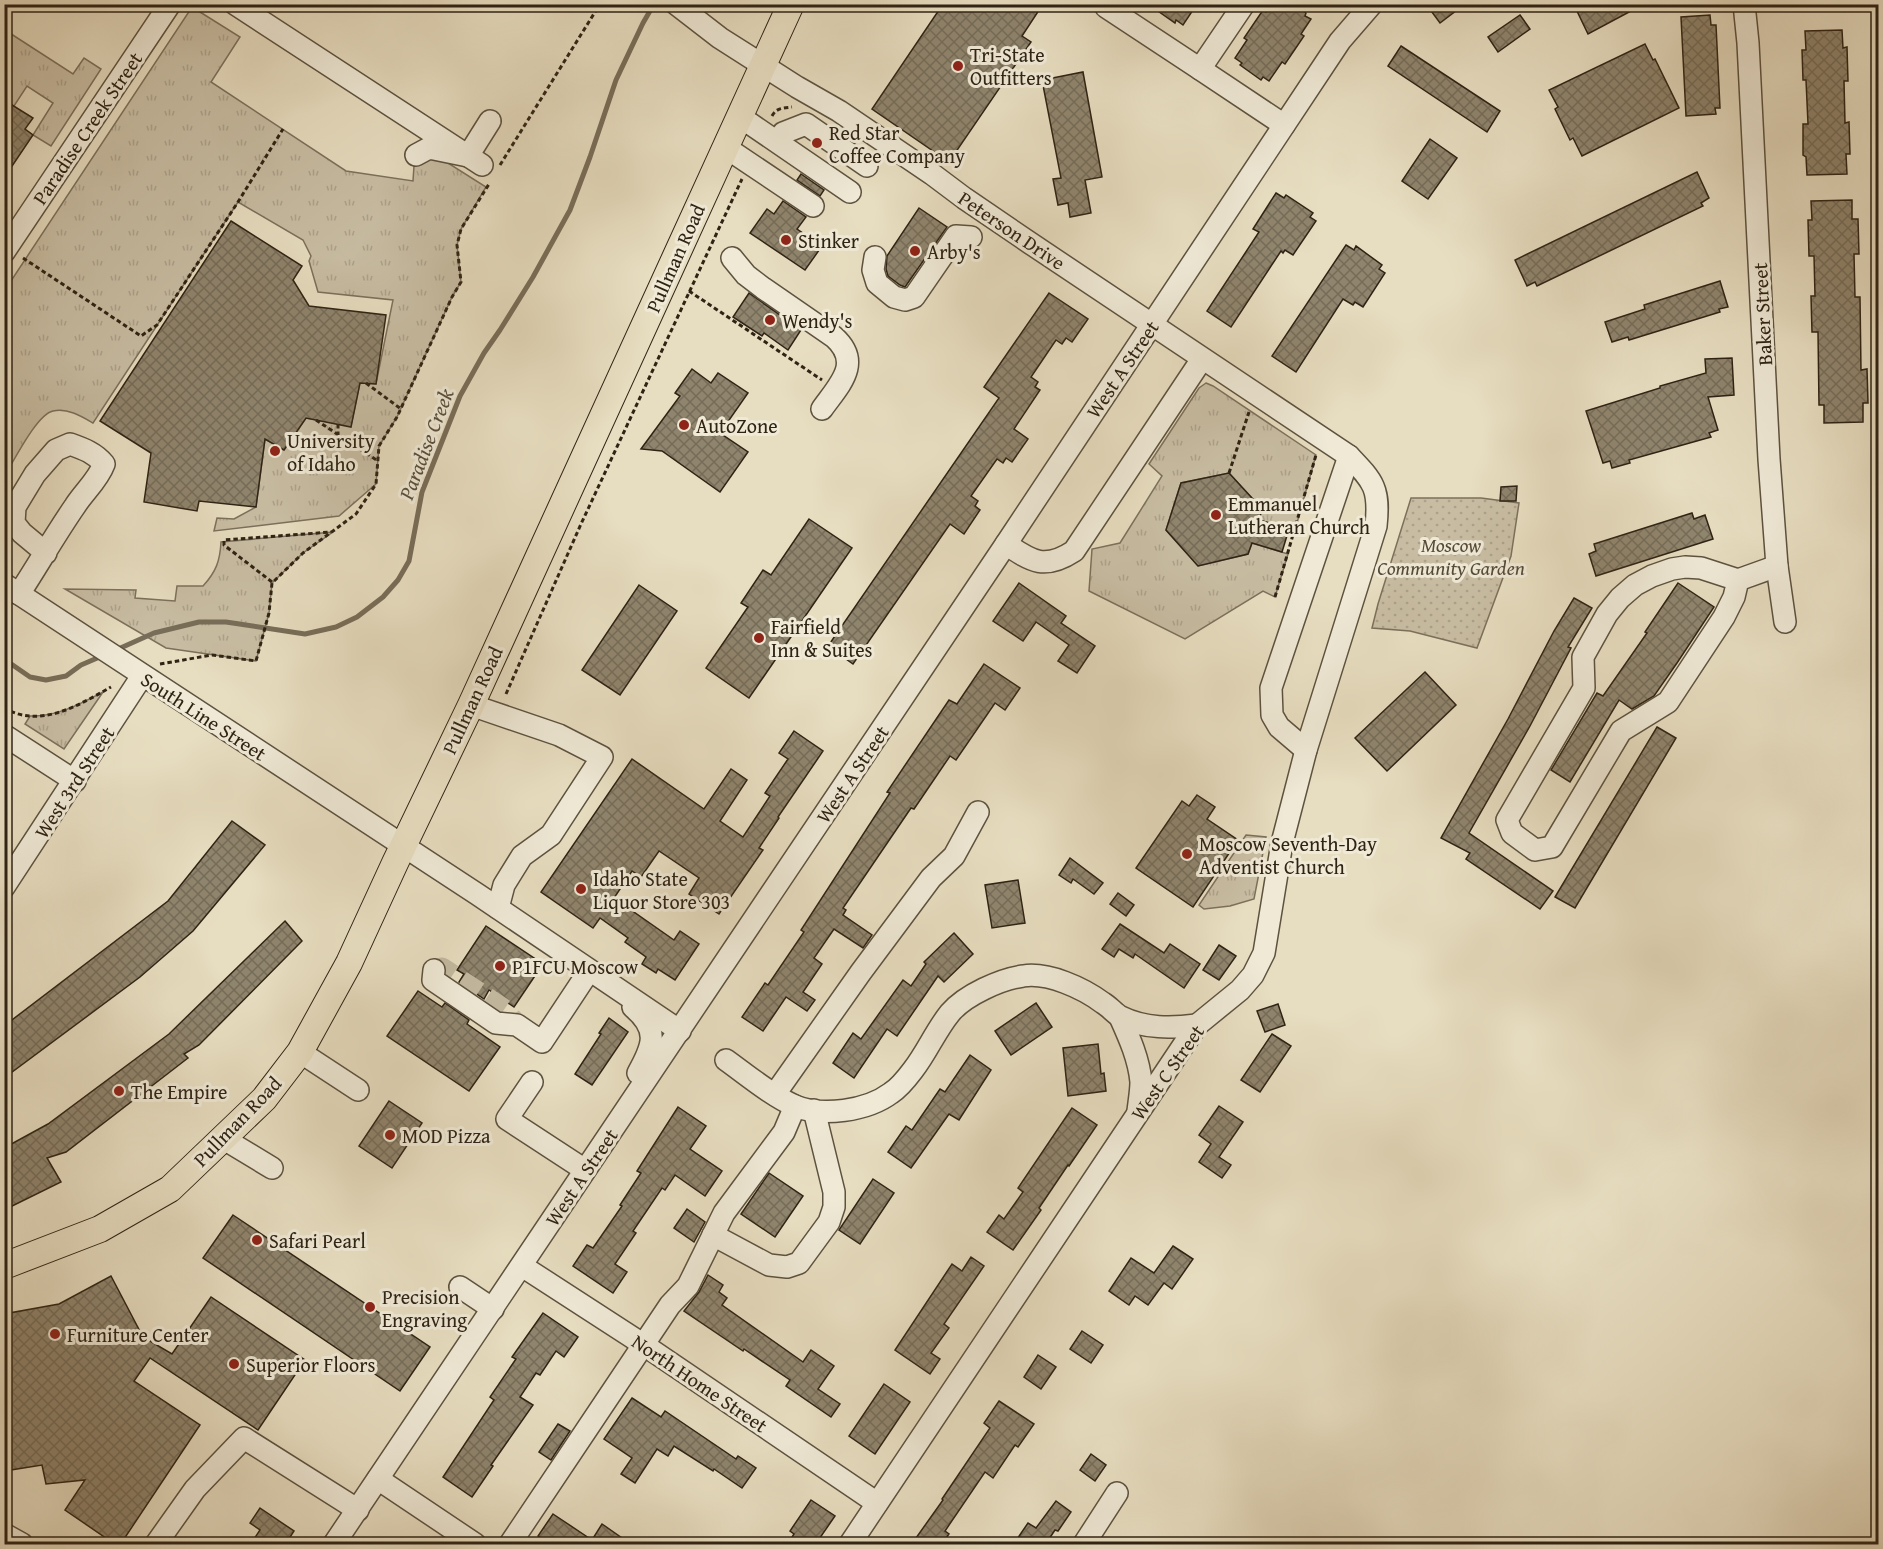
<svg xmlns="http://www.w3.org/2000/svg" width="1883" height="1549" font-family="'Gentium Book Plus',serif">
	<style>
		.grass { fill: url(#grass-tufts); stroke: #7c705c; stroke-width: 1.5 }
		.garden { fill: url(#garden-dots); stroke: #7c705c; stroke-width: 1.5 }
		.lines { fill: none; stroke-linecap: round; stroke-linejoin: round }
		.stream { stroke: #786d58; stroke-width: 5 }
		.building { fill: url(#building-cross-hatch); stroke: #2f2314; stroke-width: 1.5 }
		.minor-tunnel { stroke: #c2b89e; stroke-width: 21; stroke-dasharray: 21 10; stroke-linecap: butt }
		.minor-casing { stroke: #5d523f; stroke-width: 24 }
		.major-casing { stroke: #2f2314; stroke-width: 28 }
		.path { stroke: #2f2314; stroke-width: 3; stroke-dasharray: 4.5 3; stroke-linecap: butt }
		.minor { stroke: #efe9d6; stroke-width: 21 }
		.major { stroke: #e7ddc0; stroke-width: 26 }
		.poi-dot { fill: #8f2418; stroke: #efe9d6; stroke-width: 2 }
		.labels { text-anchor: middle; dominant-baseline: central; stroke-width: 6; stroke-linejoin: round; paint-order: stroke }
		.poi-label { font-size: 20px; fill: #2f2314; stroke: #efe9d6; text-anchor: start }
		.street-label { font-size: 20px; fill: #2f2314; stroke: #efe9d6 }
		.park-label { font-size: 20px; font-style: italic; fill: #554a38; stroke: #efe9d6 }
		.water-label { font-size: 21px; font-style: italic; fill: #594e3c; stroke: #efe9d6 }
	</style>
	<defs>
		<pattern id="grass-tufts" width="24" height="20" patternUnits="userSpaceOnUse" patternTransform="scale(1.5)"><rect width="24" height="20" fill="#c8bda3"/><path d="M3 7l-1-3M5 7V3M7 7l1-3M15 17l-1-3M17 17v-4M19 17l1-3" fill="none" stroke="#aca28b"/></pattern>
		<pattern id="garden-dots" width="8" height="8" patternUnits="userSpaceOnUse" patternTransform="scale(1.5)"><rect width="8" height="8" fill="#c8bda3"/><path d="M2 2h.1M6 6h.1" fill="none" stroke="#aca28b" stroke-width="1.8" stroke-linecap="round"/></pattern>
		<pattern id="building-cross-hatch" width="8" height="8" patternUnits="userSpaceOnUse" patternTransform="scale(1.5)"><rect width="8" height="8" fill="#8f846d"/><path d="M0 0l8 8M0 8l8-8" fill="none" stroke="#756c58"/></pattern>
	</defs>
	<rect width="100%" height="100%" fill="#e7ddc0"/>
	<filter id="stains"><feTurbulence type="fractalNoise" baseFrequency=".00333" numOctaves="4"/><feColorMatrix values="0 0 0 0 .2 0 0 0 0 .09 0 0 0 0 .02 0 0 0 .5 -.17"/></filter>
	<radialGradient id="worn" r=".72"><stop offset=".6" stop-color="#630" stop-opacity="0"/><stop offset="1" stop-color="#630" stop-opacity=".3"/></radialGradient>
	<g class="grass">
		<path d="M 192,7 L 240,37 L 211,82 L 346,171 L 413,181 L 414,166 L 426,158 L 437,156 L 486,187 L 461,229 L 457,245 L 461,282 L 452,297 L 397,417 L 379,446 L 376,484 L 339,516 L 214,531 L 217,518 L 234,519 L 256,507 L 265,439 L 284,450 L 306,418 L 351,426 L 360,382 L 376,384 L 393,300 L 318,292 L 309,261 L 311,256 L 303,240 L 238,202 L 93,423 C 81,416 68,408 53,411 C 37,414 14,461 5,475 L 5,290 Z"/>
		<polygon points="5,30 73,74 84,58 101,69 51,146 33,135 53,103 27,86 14,106 5,100"/>
		<polygon points="1206,383 1213,386 1316,455 1295,530 1259,520 1262,509 1229,473 1181,483 1166,530 1198,566 1248,554 1252,543 1288,554 1275,597 1263,591 1185,639 1089,591 1092,549 1120,543 1162,476 1149,464 1199,388"/>
		<path d="M 333,532 L 303,553 L 272,583 L 269,613 L 256,661 L 166,648 L 65,589 L 136,590 L 135,598 L 175,601 L 177,586 L 203,586 C 216,572 220,561 221,542 Z"/>
		<path d="M 103,692 L 64,749 L 25,724 L 30,716 C 57,717 80,704 103,692 Z"/>
		<polygon points="1246,835 1266,837 1254,899 1230,906 1204,909 1199,905"/>
	</g>
	<polygon class="garden" points="1411,498 1481,498 1519,503 1511,556 1477,648 1410,631 1372,628 1378,604"/>
	<g class="lines">
		<g class="stream">
			<polyline points="116,650 154,633 199,622 226,622 305,634 336,627 357,617 383,597 398,580 409,561 422,492 460,396 484,353 500,330 533,277 570,210 590,157 616,80 643,23 654,4"/>
			<polyline points="4,659 30,677 46,680 66,676 81,665 102,656"/>
		</g>
	</g>
	<g class="building">
		<polygon points="943,4 1043,4 1022,36 1031,42 949,162 872,109"/>
		<polygon points="1148,4 1197,4 1183,25 1176,20 1175,23"/>
		<polygon points="1272,4 1294,4 1306,13 1305,16 1311,19 1301,34 1304,36 1285,64 1282,62 1269,81 1263,77 1261,80 1240,65 1242,63 1235,58 1247,40 1244,38 1263,10 1266,12"/>
		<polygon points="1426,4 1465,4 1440,23"/>
		<polygon points="1585,4 1644,4 1588,34 1576,9"/>
		<polygon points="1520,15 1530,29 1498,52 1488,37"/>
		<polygon points="1710,15 1711,25 1716,25 1720,108 1715,108 1716,114 1686,116 1681,17"/>
		<polygon points="1842,30 1843,48 1847,47 1848,81 1844,81 1845,123 1849,122 1850,154 1846,154 1847,174 1807,175 1806,157 1803,155 1803,124 1808,124 1806,80 1803,80 1802,50 1806,50 1805,31"/>
		<polygon points="1645,44 1653,60 1655,59 1679,108 1582,156 1573,138 1570,140 1555,109 1558,107 1549,90"/>
		<polygon points="1401,46 1500,111 1487,132 1388,66"/>
		<polygon points="1083,72 1102,177 1085,180 1091,213 1070,217 1068,203 1058,205 1053,179 1061,178 1042,80"/>
		<polygon points="4,100 33,118 25,129 33,135 4,178"/>
		<polygon points="1430,139 1457,158 1428,199 1402,181"/>
		<polygon points="1697,172 1709,198 1701,203 1703,206 1537,286 1535,282 1527,286 1515,260"/>
		<polygon points="801,174 824,190 820,196 797,180"/>
		<polygon points="1276,193 1284,198 1286,195 1313,213 1310,217 1316,221 1293,255 1285,250 1283,253 1281,251 1231,327 1207,311 1259,232 1253,229"/>
		<polygon points="1852,200 1852,219 1858,219 1859,254 1854,254 1855,297 1860,297 1861,370 1867,369 1868,403 1863,403 1863,422 1824,423 1824,405 1819,405 1818,332 1812,332 1811,296 1815,296 1814,256 1809,256 1808,220 1812,220 1811,201"/>
		<polygon points="783,201 806,217 797,229 822,246 805,270 750,233 767,209 774,214"/>
		<polygon points="919,208 947,227 905,287 900,285 888,276 886,269 887,256"/>
		<polygon points="231,221 302,266 293,280 309,306 386,315 376,384 360,383 351,427 306,418 284,450 265,439 256,507 199,501 197,511 144,502 151,453 100,421"/>
		<polygon points="1346,245 1354,250 1356,246 1382,265 1379,269 1385,273 1363,307 1355,302 1353,305 1343,299 1296,372 1272,356"/>
		<polygon points="1720,281 1728,307 1719,309 1720,312 1629,340 1628,337 1612,342 1605,322 1645,309 1644,305"/>
		<polygon points="749,293 801,330 788,350 764,333 762,336 733,317"/>
		<polygon points="1049,293 1088,319 1072,342 1066,338 1062,344 1056,340 1031,377 1038,382 1035,387 1040,390 1014,429 1028,439 1012,462 1006,458 1003,463 997,459 971,496 978,501 975,506 980,510 964,534 950,524 853,664 828,646 999,398 984,387"/>
		<polygon points="1732,358 1734,395 1708,397 1718,430 1709,433 1711,437 1629,460 1630,463 1612,468 1610,461 1603,463 1586,411 1660,388 1660,386 1706,373 1705,359"/>
		<polygon points="692,369 711,383 718,373 748,393 720,433 748,452 720,492 662,451 641,449 680,396 675,393"/>
		<polygon points="1229,473 1262,509 1259,520 1289,529 1282,552 1252,543 1248,554 1198,566 1166,530 1181,483"/>
		<polygon points="1517,486 1516,501 1500,501 1501,487"/>
		<polygon points="1692,513 1694,519 1705,515 1713,539 1596,576 1589,554 1596,551 1594,544"/>
		<polygon points="809,519 852,548 749,698 706,668 748,607 741,603 763,570 771,575"/>
		<polygon points="1019,583 1066,616 1061,623 1095,646 1077,673 1058,661 1069,645 1036,622 1023,641 993,621"/>
		<polygon points="1678,583 1714,607 1677,663 1654,696 1632,709 1619,700 1570,782 1551,770 1597,693 1603,696 1647,633 1645,632"/>
		<polygon points="639,585 677,611 620,695 582,670"/>
		<polygon points="1574,598 1592,608 1568,647 1571,648 1530,726 1469,833 1553,891 1540,909 1466,859 1470,853 1441,838 1508,719 1554,631"/>
		<polygon points="984,664 1020,688 1005,710 995,703 956,760 950,756 914,809 911,808 843,908 846,910 843,915 872,935 863,948 834,929 814,958 822,964 803,992 815,1000 807,1011 786,997 763,1031 742,1017 765,983 768,985 804,932 801,930 890,793 887,792 949,700 957,704"/>
		<polygon points="1425,672 1456,705 1387,771 1355,738"/>
		<polygon points="1657,727 1676,738 1575,908 1555,897"/>
		<polygon points="794,731 823,751 778,817 779,818 759,848 763,850 719,914 689,894 699,878 659,851 641,877 632,871 614,898 674,940 680,931 699,944 675,980 658,969 656,973 642,964 646,957 625,942 628,938 600,918 593,928 541,892 632,759 704,809 731,769 747,780 720,821 743,837 770,796 765,793 788,759 779,753"/>
		<polygon points="1197,795 1215,807 1207,819 1238,840 1193,907 1136,868 1182,801 1189,806"/>
		<polygon points="232,821 265,845 193,931 140,977 4,1078 4,1026 168,901"/>
		<polygon points="1070,858 1103,883 1094,894 1073,879 1071,883 1059,875"/>
		<polygon points="1018,880 1025,923 992,928 985,885"/>
		<polygon points="1118,893 1134,905 1126,916 1110,904"/>
		<polygon points="285,921 302,941 199,1045 184,1054 188,1058 66,1152 47,1158 61,1182 4,1210 4,1148 48,1124 169,1034"/>
		<polygon points="1120,924 1164,953 1170,944 1200,964 1184,988 1135,954 1133,958 1119,949 1114,957 1102,949"/>
		<polygon points="486,926 543,964 514,1007 489,990 484,999 459,982 464,974 457,970"/>
		<polygon points="954,933 973,954 944,982 938,976 897,1036 887,1029 854,1078 833,1063 853,1033 861,1039 903,980 911,986 926,964 924,962"/>
		<polygon points="1219,945 1236,956 1219,980 1203,970"/>
		<polygon points="418,991 442,1007 445,1003 469,1020 467,1024 500,1047 469,1091 387,1036"/>
		<polygon points="1036,1003 1052,1027 1011,1055 995,1031"/>
		<polygon points="1278,1004 1285,1025 1265,1032 1257,1011"/>
		<polygon points="609,1018 628,1032 592,1085 575,1074 601,1034 599,1033"/>
		<polygon points="1272,1034 1291,1046 1260,1092 1241,1080"/>
		<polygon points="1098,1044 1101,1074 1104,1073 1106,1091 1068,1096 1063,1048"/>
		<polygon points="970,1055 991,1070 959,1120 949,1114 911,1168 888,1152 906,1126 912,1130 940,1089 945,1092"/>
		<polygon points="389,1101 422,1123 392,1168 359,1146"/>
		<polygon points="1219,1106 1243,1122 1219,1157 1231,1165 1222,1178 1199,1162 1211,1144 1199,1135"/>
		<polygon points="678,1107 706,1126 690,1149 722,1171 705,1196 675,1175 665,1190 662,1188 633,1231 636,1233 615,1264 627,1272 613,1293 573,1266 587,1245 593,1248 622,1206 620,1205 641,1173 637,1171"/>
		<polygon points="1072,1108 1097,1125 1069,1166 1068,1165 1039,1208 1041,1210 1013,1250 987,1232 999,1215 1004,1219 1023,1192 1018,1188"/>
		<polygon points="769,1173 803,1196 775,1237 741,1214"/>
		<polygon points="873,1179 894,1193 860,1244 839,1230"/>
		<polygon points="687,1209 705,1222 694,1242 674,1228"/>
		<polygon points="233,1215 430,1347 400,1391 203,1258"/>
		<polygon points="1173,1246 1193,1259 1172,1289 1164,1283 1148,1305 1135,1296 1129,1305 1109,1291 1131,1258 1154,1273"/>
		<polygon points="971,1257 984,1266 944,1324 949,1328 931,1353 940,1359 930,1374 895,1350 952,1264 962,1271"/>
		<polygon points="708,1275 723,1285 719,1292 727,1298 722,1305 803,1362 811,1350 834,1366 818,1389 840,1404 831,1417 786,1386 790,1380 744,1349 743,1351 684,1311 699,1292"/>
		<polygon points="111,1276 143,1337 172,1354 211,1297 305,1360 258,1430 150,1358 134,1381 200,1425 120,1545 116,1545 65,1510 85,1480 46,1484 42,1465 4,1471 4,1314 59,1304"/>
		<polygon points="543,1313 578,1337 564,1357 556,1351 540,1375 536,1373 520,1397 533,1405 491,1465 493,1466 472,1497 443,1477 494,1400 490,1397 516,1359 512,1357"/>
		<polygon points="1082,1331 1103,1345 1091,1363 1070,1349"/>
		<polygon points="1038,1355 1056,1367 1041,1389 1024,1377"/>
		<polygon points="884,1384 910,1402 875,1454 849,1436"/>
		<polygon points="632,1398 661,1417 665,1411 736,1459 738,1456 756,1468 742,1488 714,1469 713,1471 674,1446 668,1456 657,1449 635,1483 621,1474 632,1458 604,1439"/>
		<polygon points="999,1401 1034,1424 1018,1447 1015,1445 993,1478 985,1472 945,1531 949,1534 941,1545 911,1545 943,1500 942,1499 990,1428 984,1423"/>
		<polygon points="558,1424 570,1431 551,1460 539,1452"/>
		<polygon points="1091,1454 1106,1465 1095,1481 1080,1470"/>
		<polygon points="811,1500 835,1516 815,1545 787,1545 794,1534 790,1531"/>
		<polygon points="1056,1501 1071,1512 1058,1531 1055,1530 1045,1545 1013,1545 1028,1523 1036,1528"/>
		<polygon points="260,1508 294,1531 285,1545 250,1545 260,1530 250,1523"/>
		<polygon points="553,1514 592,1540 602,1524 632,1545 551,1545 538,1536"/>
	</g>
	<g class="lines">
		<polyline class="minor-tunnel" points="434,970 442,968 505,1010 517,1025"/>
		<g class="minor-casing">
			<g id="minor">
				<polyline points="235,4 482,165"/>
				<path d="M 676,4 L 720,38 L 797,87 L 839,111 L 932,174 L 964,198 L 1030,243 L 1349,456 C 1374,482 1380,489 1376,526 L 1306,750 L 1282,843 L 1264,953 L 1253,975 L 1240,990 L 1197,1025 L 850,1544"/>
				<polyline points="1107,4 1106,7 1200,69 1244,4"/>
				<polyline points="1744,4 1748,43 1769,459 1777,566 1785,622"/>
				<polyline points="1200,69 1284,125"/>
				<polyline points="739,116 850,192"/>
				<polyline points="783,133 806,124 867,166"/>
				<polyline points="725,147 813,206"/>
				<polyline points="416,155 429,148 468,156 490,121"/>
				<polyline points="4,252 170,4"/>
				<polyline points="875,257 873,270 877,283 894,297 905,300 914,297 956,236 971,237"/>
				<path d="M 732,258 L 746,275 L 763,288 L 834,337 C 863,363 839,385 822,409"/>
				<path d="M 1006,544 C 1032,562 1045,570 1074,551 L 1202,359"/>
				<polyline points="1738,580 1734,597 1724,617 1668,702 1621,731 1552,847 1535,850 1512,833 1507,820 1584,688 1583,657 1607,614 1620,598 1635,585 1652,576 1672,569 1685,567 1701,568 1738,580 1777,566"/>
				<polyline points="4,584 477,894 680,1031"/>
				<path d="M 19,594 C 38,565 55,535 75,506 C 84,492 98,480 104,464 C 95,453 84,449 70,444 L 56,450 L 35,474 L 15,507 L 14,523 L 22,533 L 46,553"/>
				<polyline points="471,705 559,735 602,757 551,835 522,856 504,885 498,908"/>
				<polyline points="4,735 75,781"/>
				<polyline points="1306,750 1279,727 1272,715 1271,688 1349,456"/>
				<polyline points="4,887 142,676"/>
				<polyline points="434,970 433,980 496,1023 517,1025 542,1042 589,971"/>
				<path d="M 633,1007 C 660,1030 653,1046 638,1073"/>
				<path d="M 1120,1017 C 1129,1037 1139,1059 1141,1082 C 1141,1091 1139,1102 1138,1111"/>
				<polyline points="300,1052 358,1090"/>
				<path d="M 726,1060 C 747,1075 772,1096 795,1106 C 822,1117 867,1111 891,1093 C 899,1088 907,1078 913,1070 C 927,1052 936,1030 950,1013 C 965,995 1001,979 1023,976 C 1048,972 1083,988 1103,1003 C 1110,1007 1115,1014 1121,1017 C 1145,1029 1172,1028 1197,1025"/>
				<polyline points="532,1082 507,1119 585,1170"/>
				<polyline points="775,1094 861,972 931,878 954,856 978,812"/>
				<polyline points="224,1139 272,1168"/>
				<polyline points="713,1235 769,1265 787,1267 799,1263 829,1222 834,1207 834,1192 814,1110"/>
				<polyline points="522,1266 644,1345 877,1503"/>
				<polyline points="460,1287 493,1309"/>
				<polyline points="378,1479 475,1544"/>
				<polyline points="4,1534 22,1544"/>
				<polyline points="156,1544 195,1489 244,1438 358,1510"/>
				<polyline points="334,1544 1006,544 1340,41 1372,4"/>
				<polyline points="510,1544 670,1305 688,1286 724,1213 784,1132 795,1106"/>
				<polyline points="1084,1544 1117,1493"/>
			</g>
		</g>
		<g class="major-casing">
			<polyline id="major" points="4,1266 100,1229 170,1189 264,1099 300,1052 349,963 395,863 471,705 791,4"/>
		</g>
		<g class="path">
			<path d="M 772,116 C 776,108 783,108 792,107"/>
			<polyline points="500,165 600,4"/>
			<polyline points="23,258 141,336 157,325 238,202 283,129"/>
			<polyline points="689,291 822,380"/>
			<polyline points="366,383 401,409"/>
			<polyline points="316,420 378,461"/>
			<polyline points="338,424 338,435"/>
			<polyline points="1229,473 1249,412"/>
			<polyline points="272,582 224,545 224,540 331,532"/>
			<polyline points="1275,597 1316,455"/>
			<polyline points="160,664 212,655 256,661 269,613 272,583 303,553 356,514 376,484 379,446 397,417 452,297 461,282 457,245 461,229 489,184"/>
			<polyline points="506,694 581,524 742,179"/>
			<path d="M 4,708 C 41,729 79,705 111,687"/>
		</g>
		<use href="#minor" class="minor"/>
		<use href="#major" class="major"/>
	</g>
	<g class="poi-dot">
		<circle cx="958" cy="66" r="6"/>
		<circle cx="817" cy="143" r="6"/>
		<circle cx="786" cy="240" r="6"/>
		<circle cx="915" cy="251" r="6"/>
		<circle cx="770" cy="320" r="6"/>
		<circle cx="684" cy="425" r="6"/>
		<circle cx="275" cy="451" r="6"/>
		<circle cx="1216" cy="515" r="6"/>
		<circle cx="759" cy="638" r="6"/>
		<circle cx="1187" cy="854" r="6"/>
		<circle cx="581" cy="889" r="6"/>
		<circle cx="500" cy="966" r="6"/>
		<circle cx="119" cy="1091" r="6"/>
		<circle cx="390" cy="1135" r="6"/>
		<circle cx="257" cy="1240" r="6"/>
		<circle cx="370" cy="1307" r="6"/>
		<circle cx="55" cy="1334" r="6"/>
		<circle cx="234" cy="1364" r="6"/>
	</g>
	<g class="labels">
		<g class="poi-label">
			<text x="970" y="54">Tri-State<tspan x="970" dy="23">Outfitters</tspan></text>
			<text x="829" y="132">Red Star<tspan x="829" dy="23">Coffee Company</tspan></text>
			<text x="798" y="240">Stinker</text>
			<text x="927" y="251">Arby's</text>
			<text x="782" y="320">Wendy's</text>
			<text x="696" y="425">AutoZone</text>
			<text x="287" y="440">University<tspan x="287" dy="23">of Idaho</tspan></text>
			<text x="1228" y="503">Emmanuel<tspan x="1228" dy="23">Lutheran Church</tspan></text>
			<text x="771" y="626">Fairfield<tspan x="771" dy="23">Inn &amp; Suites</tspan></text>
			<text x="1199" y="843">Moscow Seventh-Day<tspan x="1199" dy="23">Adventist Church</tspan></text>
			<text x="593" y="878">Idaho State<tspan x="593" dy="23">Liquor Store 303</tspan></text>
			<text x="512" y="966">P1FCU Moscow</text>
			<text x="131" y="1091">The Empire</text>
			<text x="402" y="1135">MOD Pizza</text>
			<text x="269" y="1240">Safari Pearl</text>
			<text x="382" y="1296">Precision<tspan x="382" dy="23">Engraving</tspan></text>
			<text x="67" y="1334">Furniture Center</text>
			<text x="246" y="1364">Superior Floors</text>
		</g>
		<g class="street-label">
			<text transform="translate(87 128) rotate(-56)">Paradise Creek Street</text>
			<text transform="translate(1012 230) rotate(34)">Peterson Drive</text>
			<text transform="translate(675 258) rotate(-66)">Pullman Road</text>
			<text transform="translate(1762 314) rotate(-93)">Baker Street</text>
			<text transform="translate(1122 369) rotate(-56)">West A Street</text>
			<text transform="translate(472 700) rotate(-65)">Pullman Road</text>
			<text transform="translate(204 716) rotate(33)">South Line Street</text>
			<text transform="translate(852 774) rotate(-56)">West A Street</text>
			<text transform="translate(74 782) rotate(-57)">West 3rd Street</text>
			<text transform="translate(1167 1072) rotate(-55)">West C Street</text>
			<text transform="translate(237 1121) rotate(-46)">Pullman Road</text>
			<text transform="translate(581 1177) rotate(-56)">West A Street</text>
			<text transform="translate(700 1383) rotate(34)">North Home Street</text>
		</g>
		<g class="park-label">
			<text x="1451" y="544">Moscow<tspan x="1451" dy="23">Community Garden</tspan></text>
		</g>
		<g class="water-label">
			<text transform="translate(426 444) rotate(-69)">Paradise Creek</text>
		</g>
	</g>
	<rect width="1883" height="1549" fill="none" stroke="#e7ddc0" stroke-width="24"/>
	<rect x="6" y="6" width="1871" height="1537" fill="none" stroke="#2f2314" stroke-width="3"/>
	<rect x="12" y="12" width="1859" height="1525" fill="none" stroke="#2f2314" stroke-width="1.5"/>
	<rect width="100%" height="100%" filter="url(#stains)"/>
	<rect width="100%" height="100%" fill="url(#worn)"/>
</svg>
